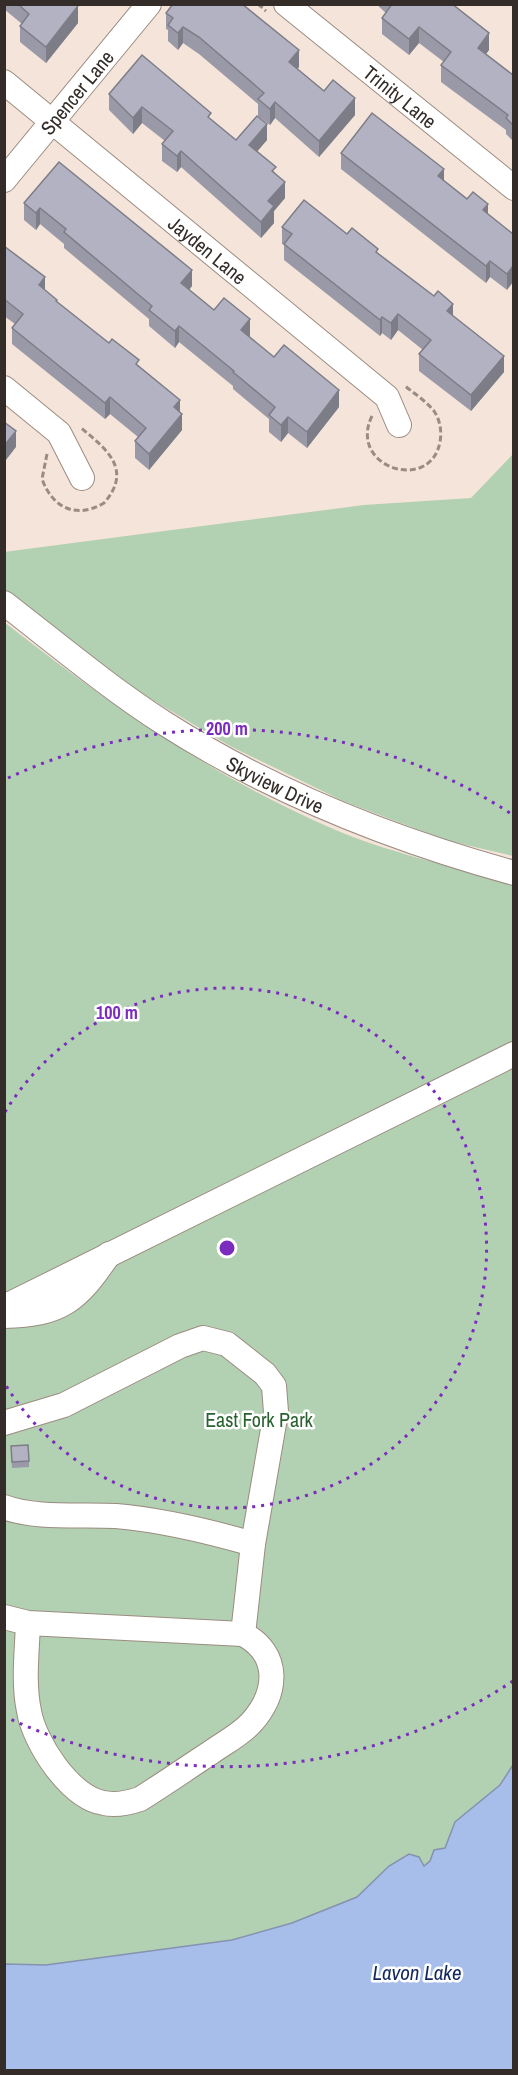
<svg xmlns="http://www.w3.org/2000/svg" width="518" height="2075" font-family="'Archivo Narrow',sans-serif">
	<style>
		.green { fill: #b2d0b2 }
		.water { fill: #a8beea; stroke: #8592b0; stroke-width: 1.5 }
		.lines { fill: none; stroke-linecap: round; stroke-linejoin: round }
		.minor-casing { stroke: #9b8c81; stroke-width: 26 }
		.path { stroke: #988c84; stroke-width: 3; stroke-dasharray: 6 3; stroke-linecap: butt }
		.minor { stroke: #fff; stroke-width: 24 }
		.wall { fill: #9a99a8 }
		.shaded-wall { fill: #7d7d88 }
		.building { fill: #b3b2c3; stroke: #7d7d88; stroke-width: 1.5 }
		.ring { fill: none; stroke: #7b2cbf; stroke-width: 3; stroke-dasharray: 3 6 }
		.labels { text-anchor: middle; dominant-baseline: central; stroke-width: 5; stroke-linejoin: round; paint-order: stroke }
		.street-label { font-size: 20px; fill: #332c28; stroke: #fff }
		.park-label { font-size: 20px; fill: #2a6130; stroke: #fff }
		.water-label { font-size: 21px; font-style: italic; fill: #13295d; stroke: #fff }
		.centre { fill: #7b2cbf; stroke: #fff; stroke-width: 3 }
		.ring-label { font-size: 18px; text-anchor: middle; font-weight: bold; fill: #7b2cbf; stroke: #fff; stroke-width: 5; stroke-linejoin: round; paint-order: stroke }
	</style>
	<rect width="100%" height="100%" fill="#f5e4d9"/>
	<g class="green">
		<polygon points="513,454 513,856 445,840 343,801 230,746 144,695 5,591 4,552 364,505 471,498"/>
		<path d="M 4,622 C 106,702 211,776 331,828 C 388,853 453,866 513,884 L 513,1955 L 5,2070 Z"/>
	</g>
	<polygon class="water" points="513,1765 513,2070 5,2070 5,1964 46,1965 232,1940 292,1923 357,1897 389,1866 409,1854 419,1857 424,1866 430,1861 434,1850 445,1848 455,1822 500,1785"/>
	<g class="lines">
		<g class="minor-casing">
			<g id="minor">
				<path id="s1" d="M 286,4 L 514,188"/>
				<path id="s2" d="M 4,82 L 387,397 L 399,425"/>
				<path id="s3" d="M 4,180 L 149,4"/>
				<polyline points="4,388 59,433 82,478"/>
				<path id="s4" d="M 4,603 C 57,644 108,687 164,723 C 272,792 390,839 514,873"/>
				<polyline points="4,1307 514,1054"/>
				<path d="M 4,1316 C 62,1315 78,1300 109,1254"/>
				<polyline points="4,1423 64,1405 180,1346 203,1338 227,1344 265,1374 274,1386 276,1412 253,1544 243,1634"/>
				<path d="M 4,1507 C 35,1519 82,1514 116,1516 C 162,1520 208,1531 253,1544"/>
				<path d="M 4,1617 L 28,1623 L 243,1634 C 281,1654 278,1693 251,1723 C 240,1735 224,1743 210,1753 C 187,1768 164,1784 140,1799 C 128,1803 116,1806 104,1803 C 70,1798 34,1742 29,1711 C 23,1683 27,1652 28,1623"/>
			</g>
		</g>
		<g class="path">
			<polyline points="258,4 266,11"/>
			<path d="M 372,416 C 347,467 430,494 440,442 C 442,431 440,420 434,411 C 426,401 415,394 405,386"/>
			<path d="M 47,454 L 42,479 C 53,509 77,519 104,503 C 134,469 105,448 80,427"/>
		</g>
		<use href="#minor" class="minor"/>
	</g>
	<g class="wall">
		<polygon points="4,4 75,4 78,23 46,63 20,42 20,26 22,24 4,9"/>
		<polygon points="376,4 452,4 489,50 486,54 513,75 513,141 506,134 506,130 441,82 441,65 444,62 419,43 409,55 382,34 382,18 386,13"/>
		<polygon points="166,13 299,67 297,69 355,115 319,157 275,118 270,125 258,116 258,104 199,54 183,43 178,50 168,41 168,30 166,29"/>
		<polygon points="109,94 211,119 236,140 267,140 257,151 276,174 285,198 274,211 274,223 261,238 181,167 177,172 162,161 162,144 165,141 142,123 133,134 109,110"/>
		<polygon points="341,153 444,180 513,234 507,290 490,277 486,283 341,169"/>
		<polygon points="59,162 192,286 189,290 214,310 250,336 249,337 274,357 339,407 307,448 288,433 281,442 269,432 269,419 233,389 233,386 179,342 175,348 149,326 149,319 64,248 64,244 40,224 36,230 24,220 24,203"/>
		<polygon points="282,227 347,234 378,253 453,316 504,372 471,411 419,371 419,354 423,350 398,330 391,340 382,333 380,336 284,260 284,245 282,244"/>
		<polygon points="4,246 57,303 139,366 180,412 182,430 149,470 135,458 135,441 138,437 110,414 105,419 12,344 12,328 15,324 4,316"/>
		<polygon points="11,1452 29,1461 29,1467 12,1468"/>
	</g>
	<g class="shaded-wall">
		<polygon points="78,6 78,23 46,63 46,47"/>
		<polygon points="183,27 183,43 178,50 178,33"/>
		<polygon points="419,27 419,43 409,55 409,39"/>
		<polygon points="489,33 489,50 478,64 478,48"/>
		<polygon points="299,50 299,67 289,79 289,62"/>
		<polygon points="355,98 355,115 319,157 319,141"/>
		<polygon points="275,102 275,118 270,125 270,109"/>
		<polygon points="142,107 142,123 133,134 133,118"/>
		<polygon points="267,124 267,140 249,161 249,145"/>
		<polygon points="181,151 181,167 177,172 177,156"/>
		<polygon points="444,169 444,185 438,176"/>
		<polygon points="285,182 285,198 274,211 274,223 261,238 261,222 268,201"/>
		<polygon points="488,204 488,221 483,210"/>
		<polygon points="40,208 40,224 36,230 36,213"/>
		<polygon points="490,261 490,277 486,283 486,266"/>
		<polygon points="513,266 513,282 507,290 507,274"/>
		<polygon points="192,270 192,286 181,299 181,283"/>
		<polygon points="45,277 45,293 39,285"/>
		<polygon points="453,304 453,320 447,311"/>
		<polygon points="398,314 398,330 391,340 391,323"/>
		<polygon points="382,317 382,333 380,336 380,320"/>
		<polygon points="250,319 250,336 241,347 241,330"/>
		<polygon points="179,326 179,342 175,348 175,331"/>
		<polygon points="504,356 504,372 471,411 471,395"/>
		<polygon points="339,390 339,407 307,448 307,432"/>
		<polygon points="110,397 110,414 105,419 105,403"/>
		<polygon points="180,400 180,416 182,414 182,430 149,470 149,454 174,407"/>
		<polygon points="288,417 288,433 281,442 281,425"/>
		<polygon points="16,431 16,447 6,460 6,475 4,478 4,446"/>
	</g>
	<g class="building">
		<polygon points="18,4 75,4 78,6 46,47 20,26 29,14"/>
		<polygon points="173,4 242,4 299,50 289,62 324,91 333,80 355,98 319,141 275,102 270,109 258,99 264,93 199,37 183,27 178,33 168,25 173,18 166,13"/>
		<polygon points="392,4 452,4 489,33 478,48 513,75 513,125 506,118 508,115 441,65 451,52 419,27 409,39 382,18"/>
		<polygon points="142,55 211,113 208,117 236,140 257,116 267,124 249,145 276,167 272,171 285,182 268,201 274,206 261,222 181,151 177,156 162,144 173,131 142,107 133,118 109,94"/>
		<polygon points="372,113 444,169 438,176 467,199 473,192 488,204 483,210 513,234 513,266 507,274 490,261 486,266 341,153"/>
		<polygon points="59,162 192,270 181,283 214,310 224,298 250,319 241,330 274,357 284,345 339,390 307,432 288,417 281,425 269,415 275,407 233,372 234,371 179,326 175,331 149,310 152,306 64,232 66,229 40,208 36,213 24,203"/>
		<polygon points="304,200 347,234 352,228 378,249 376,252 434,296 438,291 453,304 447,311 504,356 471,395 419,354 431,340 398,314 391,323 382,317 380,320 284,244 292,234 282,227"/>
		<polygon points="4,246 45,277 39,285 57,300 56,301 109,343 112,339 139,360 136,364 180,400 174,407 182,414 149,454 135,441 146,428 110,397 105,403 12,328 23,314 4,299"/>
		<polygon points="4,422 16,431 4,446"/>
		<polygon points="28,1445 29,1461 12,1462 11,1446"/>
	</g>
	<g class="ring">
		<path d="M5 1112A260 260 0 1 1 5 1384"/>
		<path d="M513 1681A519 519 0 0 1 8 1718M8 778A519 519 0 0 1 513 815"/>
	</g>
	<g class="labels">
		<g class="street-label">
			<text stroke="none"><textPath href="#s3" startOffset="114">Spencer Lane</textPath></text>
			<text stroke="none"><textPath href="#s1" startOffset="147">Trinity Lane</textPath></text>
			<text stroke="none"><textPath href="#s2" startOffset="264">Jayden Lane</textPath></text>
			<text stroke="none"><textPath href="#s4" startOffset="327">Skyview Drive</textPath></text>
		</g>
		<g class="park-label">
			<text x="259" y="1419">East Fork Park</text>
		</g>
		<g class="water-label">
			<text x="417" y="1972">Lavon Lake</text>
		</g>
	</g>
	<circle cx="227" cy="1248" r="9" class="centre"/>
	<g class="ring-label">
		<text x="227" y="735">200 m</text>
		<text x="117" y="1019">100 m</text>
	</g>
	<rect width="518" height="2075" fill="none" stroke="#332c28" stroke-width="12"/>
</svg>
